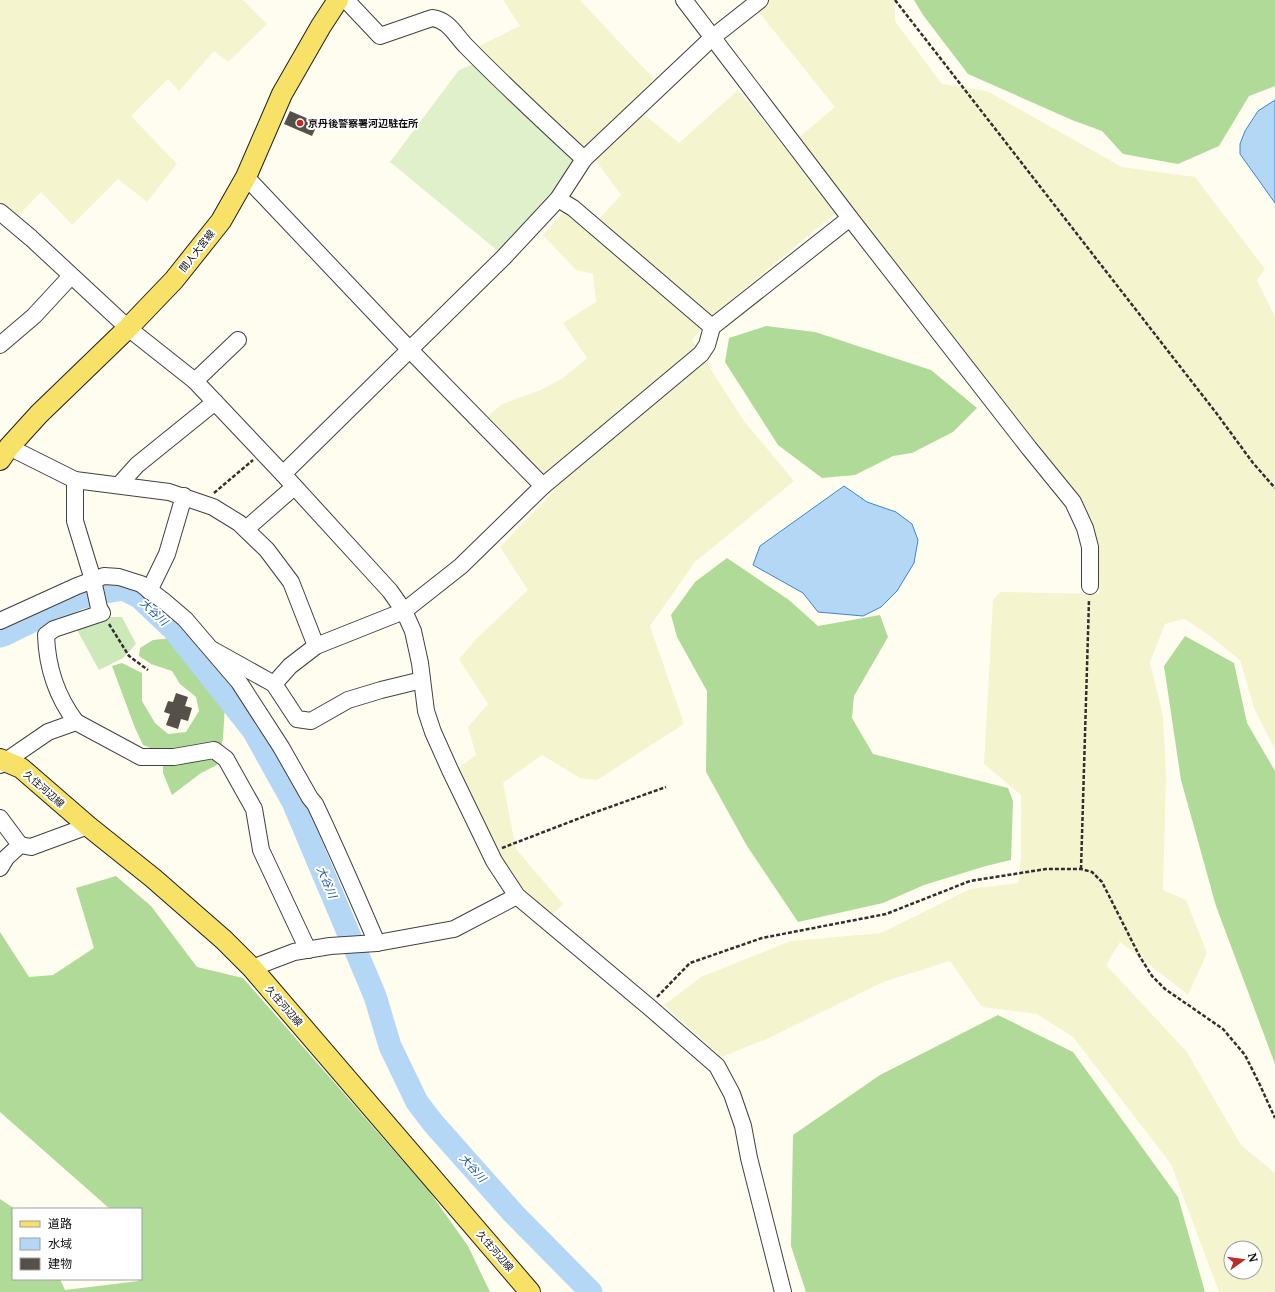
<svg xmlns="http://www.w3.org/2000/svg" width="1275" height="1292" font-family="Merriweather,'Noto Sans JP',serif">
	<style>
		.farmland { fill: #f4f5cf; fill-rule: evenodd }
		.green { fill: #cde9b9 }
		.forest { fill: #b0da98 }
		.pitch { fill: #e0f0ca }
		.water { fill: #b4d7f6; stroke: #3b86cc }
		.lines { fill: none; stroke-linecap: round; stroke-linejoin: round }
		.river { stroke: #b4d7f6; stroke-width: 23 }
		.building { fill: #56504a }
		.minor-casing { stroke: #414141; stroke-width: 18 }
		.major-casing { stroke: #1f1f1f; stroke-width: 22 }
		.path { stroke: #303030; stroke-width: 2.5; stroke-dasharray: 4 2; stroke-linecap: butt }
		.minor { stroke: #fff; stroke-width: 16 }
		.major { stroke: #f7e166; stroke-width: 20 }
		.poi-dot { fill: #bd2d26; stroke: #fff; stroke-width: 1.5 }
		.labels { text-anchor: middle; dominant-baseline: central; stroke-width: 4; stroke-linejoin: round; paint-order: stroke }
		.poi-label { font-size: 10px; font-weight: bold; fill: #0e0e0e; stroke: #fff; text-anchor: start }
		.street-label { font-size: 10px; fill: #0e0e0e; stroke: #fff }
		.water-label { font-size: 11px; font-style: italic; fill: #18589f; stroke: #fff }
	</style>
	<rect width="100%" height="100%" fill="#fffdef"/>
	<g class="farmland">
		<polygon points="0,0 243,0 267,24 228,62 214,51 179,91 168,79 131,116 177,164 147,202 118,179 72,225 41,192 16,218 0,204"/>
		<path d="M 503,0 L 580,0 L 654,79 L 630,103 L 679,143 L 738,90 L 786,148 L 835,107 L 749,0 L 895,0 L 895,21 L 942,84 L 987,91 L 1122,167 L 1195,177 L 1265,269 L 1257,280 L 1275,317 L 1275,750 L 1254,708 L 1240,660 L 1206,633 L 1185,619 L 1165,624 L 1150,662 L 1163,716 L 1166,776 L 1163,890 L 1186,900 L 1207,953 L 1188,995 L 1120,942 L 1106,965 L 1187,1052 L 1241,1145 L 1275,1173 L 1275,1292 L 1219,1292 L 1171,1164 L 1073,1037 L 1037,1014 L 982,1007 L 950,961 L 883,982 L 771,1037 L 722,1057 L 664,1005 L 701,977 L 791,941 L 881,933 L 970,889 L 1018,883 L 1021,857 L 1021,795 L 984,764 L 993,600 L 1000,592 L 1099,594 L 1099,561 L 1092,519 L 1038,445 L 847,203 L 718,311 L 692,340 L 744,421 L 794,481 L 695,562 L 650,626 L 684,724 L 597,780 L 580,778 L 542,755 L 503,783 L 516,849 L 563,904 L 551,916 L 509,873 L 457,769 L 476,755 L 468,727 L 488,704 L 459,659 L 476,639 L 528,590 L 500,547 L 557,488 L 487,417 L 502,404 L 541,390 L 563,378 L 587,358 L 563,323 L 596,302 L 593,274 L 576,270 L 543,235 L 564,212 L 588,229 L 599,219 L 621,195 L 597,162 L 477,47 L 520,26 ZM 1231,1248 L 1255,1248 L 1255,1272 L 1231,1272 Z"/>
	</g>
	<polygon class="green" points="105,617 122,617 136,644 123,658 99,670 76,628"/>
	<g class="forest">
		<polygon points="914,0 1275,0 1275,86 1249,96 1219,146 1178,164 1123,154 1102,131 1072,120 968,74 923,15"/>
		<polygon points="766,326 815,332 931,370 977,408 953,432 912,453 893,456 855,475 822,478 778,445 725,362 729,338"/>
		<polygon points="727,558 789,600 818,626 880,615 888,637 854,696 852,718 873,754 1008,788 1013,801 1011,860 986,866 924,885 883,903 798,922 747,846 706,772 707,691 677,637 671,615 695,582"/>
		<polygon points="1185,636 1234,663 1247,723 1275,771 1275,1064 1216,906 1181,780 1164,666"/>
		<polygon points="173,638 225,704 223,738 217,765 201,773 172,795 163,773 163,753 143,745 135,728 112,666 122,663 142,673 142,701 155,723 168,734 186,732 199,711 196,697 180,684 172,671 151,664 139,656 140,648 153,640"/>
		<polygon points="116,876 151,906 197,967 243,978 429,1191 468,1246 490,1292 0,1292 0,1199 15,1209 13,1209 13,1279 60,1279 65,1290 139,1281 139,1279 141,1279 141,1209 110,1209 0,1112 0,932 29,977 53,975 94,948 76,888"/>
		<polygon points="998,1015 1073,1052 1178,1197 1205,1292 806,1292 791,1246 793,1135 880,1075"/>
	</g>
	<polygon class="pitch" points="473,64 576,159 556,187 498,251 390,162 459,70"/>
	<g class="water">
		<polygon points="1275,100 1275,203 1240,154 1240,144 1245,131 1258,111"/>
		<polygon points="844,486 867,502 896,512 912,524 918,540 914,563 897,591 881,607 863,616 818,612 803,593 753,565 760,546"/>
	</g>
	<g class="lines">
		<polyline class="river" points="0,636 6,634 79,598 100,593 123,589 139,597 174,630 253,730 293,802 375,996 390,1046 417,1102 433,1123 513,1213 591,1292"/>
	</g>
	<g class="building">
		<polygon points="290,111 318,123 312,136 284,124"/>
		<polygon points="176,693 188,697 185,706 192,708 188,721 181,719 178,729 166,725 170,714 164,712 168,701 173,702"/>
	</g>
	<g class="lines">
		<g class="minor-casing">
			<g id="minor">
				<path d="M 346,0 L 380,36 L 432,18 C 449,20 455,35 466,46 C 504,85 544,122 584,159"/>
				<polyline points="684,0 850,218 1029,448 1073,502 1085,528 1090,547 1090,586"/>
				<polyline points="246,177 410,350 543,486"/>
				<polyline points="558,199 573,208 712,327"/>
				<polyline points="0,212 31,238 128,328 195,381 283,474 390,591 404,611 413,631 420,663 426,711 433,732 450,770 494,861 517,896 648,1006 717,1066 732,1094 743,1126 749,1158 783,1292"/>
				<polyline points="0,345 34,316 71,276"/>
				<polyline points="195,381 238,340"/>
				<polyline points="9,447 75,480 169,492 213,507 239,523 267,550 291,582 316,646"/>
				<polyline points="283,474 504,257 558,199 584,159 713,37 760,0"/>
				<path d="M 75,480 L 75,521 L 93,580 L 99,608 L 102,613 L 54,629 L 46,635 C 47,666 57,697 76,722"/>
				<polyline points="119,485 137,465 215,402"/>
				<polyline points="246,529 294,487"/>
				<polyline points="149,591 167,554 184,496"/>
				<path d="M 0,621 L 77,586 L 104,576 L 119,577 L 141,584 L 165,602 L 185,619 L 239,682 L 281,747 L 310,798 L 315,804 C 337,850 357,897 377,943"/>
				<polyline points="213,650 274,684 290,666 316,646 404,611 461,566 543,486 701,354 707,345 712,327 850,218"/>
				<polyline points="274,684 297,719 311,721 348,700 381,690 422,680"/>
				<polyline points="0,765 48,732 76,722 141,757 174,757 214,750 226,759 254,809 261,850 308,950"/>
				<polyline points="0,818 20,845 6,858 0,868"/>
				<polyline points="20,845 31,847 88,826"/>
				<polyline points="252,968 294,952 330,946 377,943 454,929 517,896"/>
			</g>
		</g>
		<g class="major-casing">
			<g id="major">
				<polyline points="0,460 9,447 39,414 128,328 174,280 221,221 246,177 282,94 321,26 338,0"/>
				<polyline points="0,759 21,768 88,826 153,878 224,940 252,968 530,1292"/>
			</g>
		</g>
		<g class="path">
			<polyline points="895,0 1217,414 1253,463 1275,488"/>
			<polyline points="214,493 253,460"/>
			<polyline points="109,624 129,656 148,670"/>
			<polyline points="502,848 593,813 666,787"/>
			<polyline points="1081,869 1089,600"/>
			<polyline points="657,997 690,963 762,938 886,914 970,881 1046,869 1081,869 1092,872 1102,882 1140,957 1152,976 1165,989 1223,1029 1245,1055 1259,1083 1275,1118"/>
		</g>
		<use href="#minor" class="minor"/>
		<use href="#major" class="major"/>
	</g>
	<circle class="poi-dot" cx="300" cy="123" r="4"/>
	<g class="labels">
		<g class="poi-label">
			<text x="308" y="123">京丹後警察署河辺駐在所</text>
		</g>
		<g class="street-label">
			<text transform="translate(197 251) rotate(-52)">間人大宮線</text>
			<text transform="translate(44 789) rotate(41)">久住河辺線</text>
			<text transform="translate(284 1006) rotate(49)">久住河辺線</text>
			<text transform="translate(495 1251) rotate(49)">久住河辺線</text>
		</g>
		<g class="water-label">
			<text transform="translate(154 612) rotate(43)">大谷川</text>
			<text transform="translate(327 882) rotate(67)">大谷川</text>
			<text transform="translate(473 1168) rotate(48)">大谷川</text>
		</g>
	</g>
	<rect x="12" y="1208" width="130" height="72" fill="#ffffff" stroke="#9f9f9f"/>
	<rect x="20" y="1221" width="20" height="6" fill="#f7e166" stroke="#9f9f9f"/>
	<text x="48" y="1228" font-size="12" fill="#0e0e0e">道路</text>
	<rect x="20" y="1238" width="20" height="12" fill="#b4d7f6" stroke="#9f9f9f"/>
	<text x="48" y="1248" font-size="12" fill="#0e0e0e">水域</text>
	<rect x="20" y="1258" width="20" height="12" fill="#56504a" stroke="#9f9f9f"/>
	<text x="48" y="1268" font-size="12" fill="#0e0e0e">建物</text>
	<g transform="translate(1243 1260) rotate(76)"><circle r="19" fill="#ffffff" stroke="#9f9f9f"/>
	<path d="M0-3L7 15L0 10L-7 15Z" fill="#bd2d26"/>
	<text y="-6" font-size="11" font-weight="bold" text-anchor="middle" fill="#0e0e0e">N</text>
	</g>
</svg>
